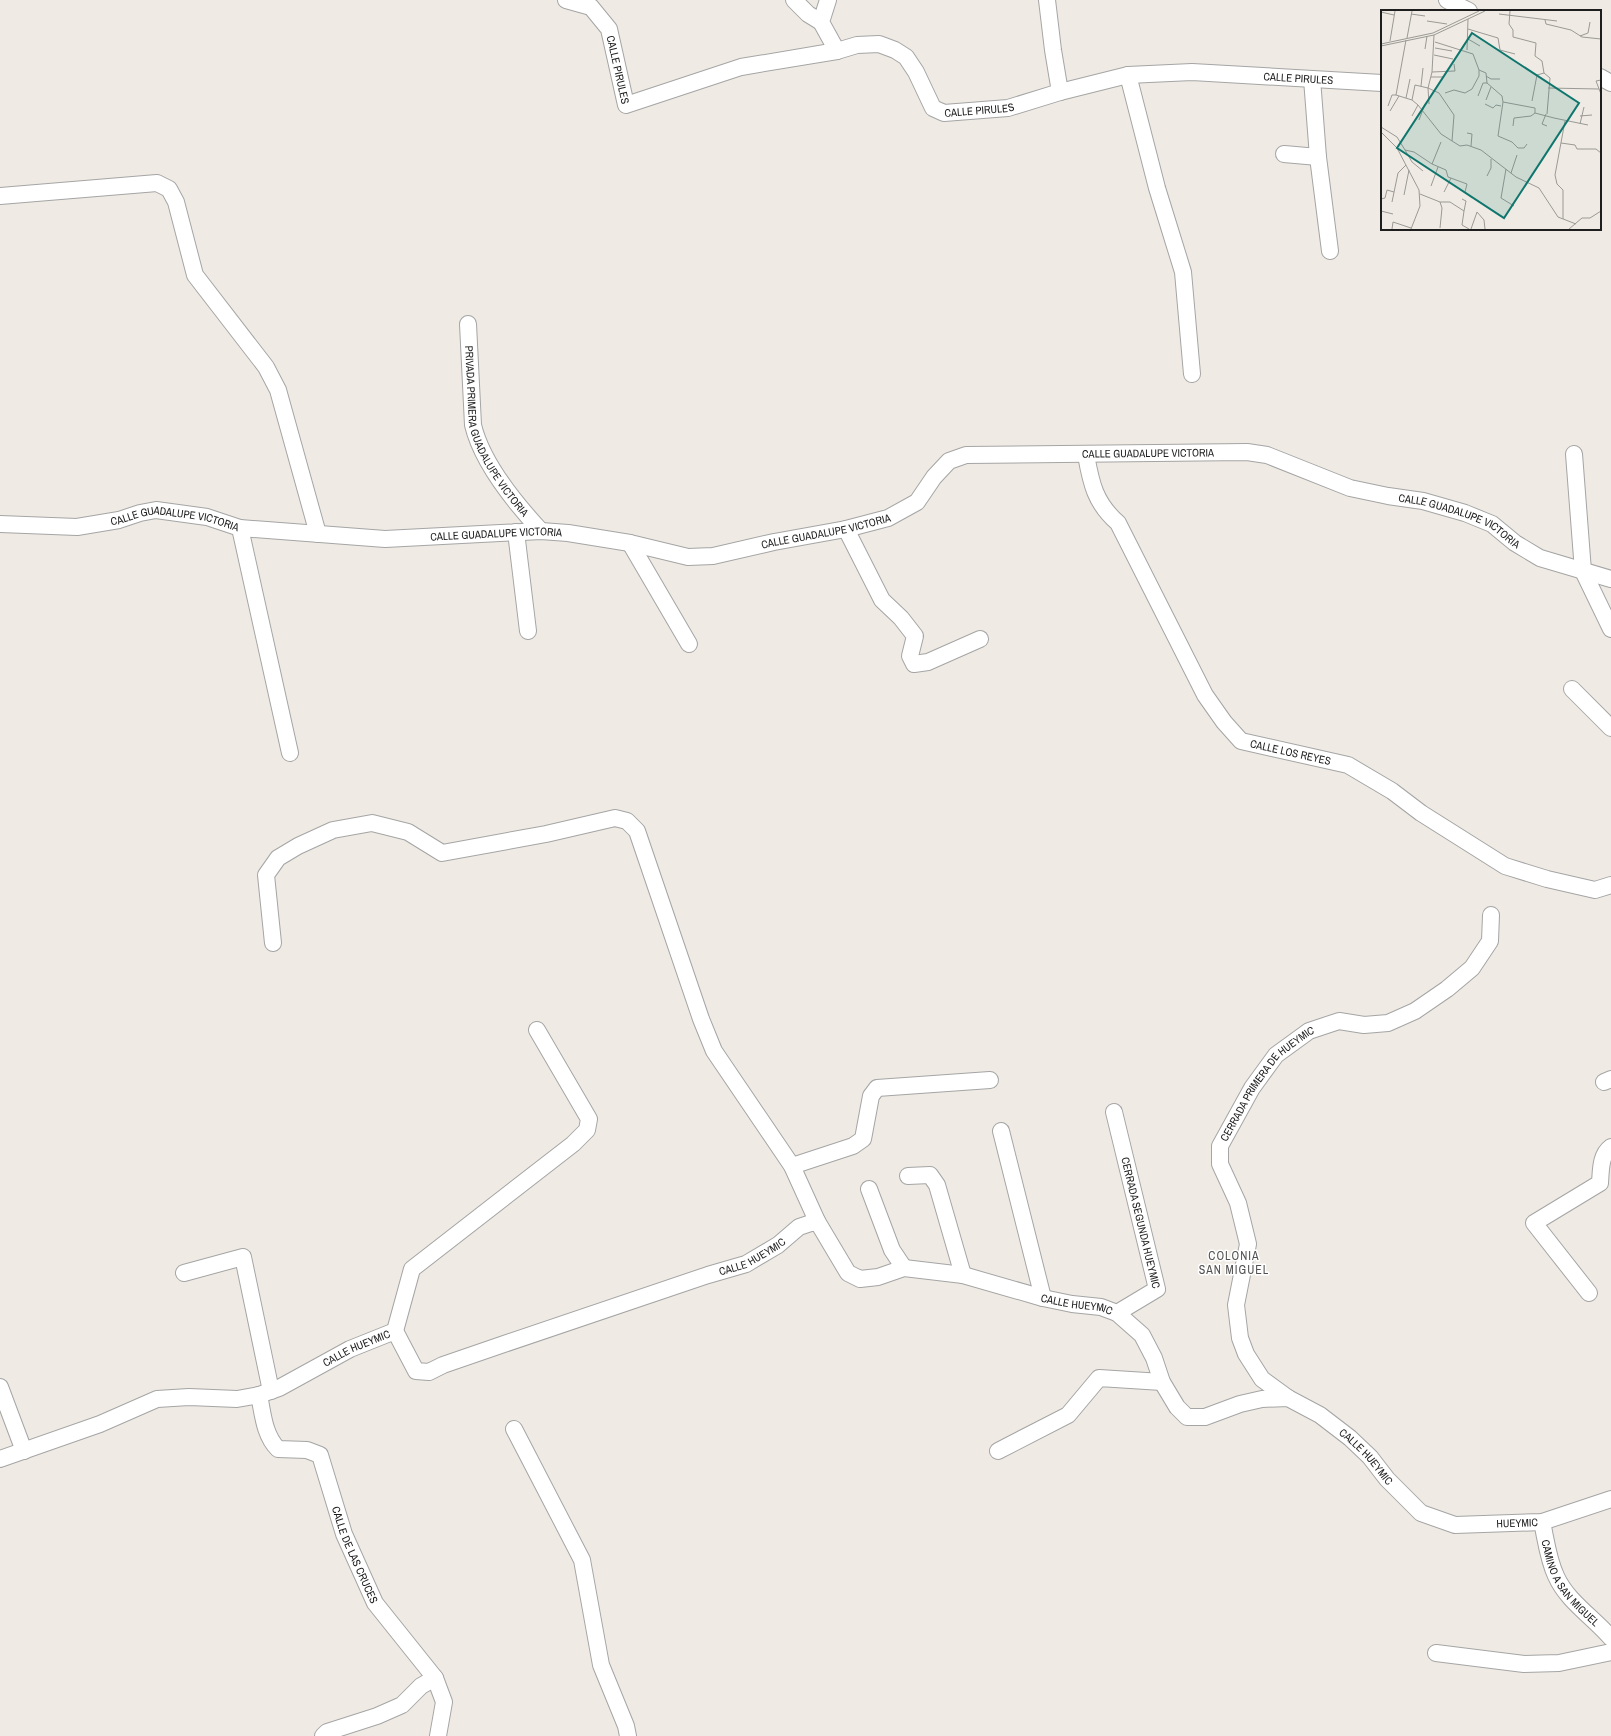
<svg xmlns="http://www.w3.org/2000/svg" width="1611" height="1736" font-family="'Archivo Narrow',sans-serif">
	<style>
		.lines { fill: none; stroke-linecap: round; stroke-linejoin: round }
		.minor-casing { stroke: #a5a5a5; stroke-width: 18 }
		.minor { stroke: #fff; stroke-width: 16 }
		.labels { text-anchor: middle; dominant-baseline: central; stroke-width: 3; stroke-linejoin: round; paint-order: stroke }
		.street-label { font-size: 11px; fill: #1e1e1e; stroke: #fff }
		.neighbourhood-label { font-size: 12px; letter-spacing: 1px; fill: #515151; stroke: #fff }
		.inset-road { fill: none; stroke: #9b9995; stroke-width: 1 }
		.view { fill: #0f766e; fill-opacity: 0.15; stroke: #0f766e; stroke-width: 2 }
		.inset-edge { fill: none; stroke: #1e1e1e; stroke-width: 2 }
	</style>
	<rect width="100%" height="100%" fill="#efebe4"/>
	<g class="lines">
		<g class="minor-casing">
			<g id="minor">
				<path id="s1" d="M 566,0 L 591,7 L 609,29 L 626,105 L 741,67 L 837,51 L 857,45 L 879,44 L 895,50 L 906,57 L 916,72 L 933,108 L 944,113 L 1008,108 L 1060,92 L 1128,75 L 1192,72 L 1382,83"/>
				<polyline points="794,0 808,14 821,22"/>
				<polyline points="828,0 821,22 837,51"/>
				<polyline points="1047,0 1053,50 1060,92"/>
				<polyline points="1447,0 1469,11"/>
				<polyline points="1128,75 1157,188 1183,272 1192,374"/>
				<polyline points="1600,77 1611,83"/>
				<polyline points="1284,154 1318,157 1312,79"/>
				<polyline points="1318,157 1330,251"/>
				<polyline points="0,196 157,183 169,189 176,202 195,275 266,367 278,390 318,534"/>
				<path id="s2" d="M 468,324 L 473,425 C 482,463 515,503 541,531"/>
				<polyline points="1574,454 1583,571 1611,629"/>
				<path id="s3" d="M 1086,455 C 1091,483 1095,503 1118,523 L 1205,695 L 1224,722 L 1241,741 L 1348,765 L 1392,791 L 1421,813 L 1505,866 L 1547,879 L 1595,890 L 1611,885"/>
				<path id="s4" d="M 0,524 L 77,527 L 119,520 L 140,513 L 156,510 L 207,517 L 240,528 L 385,539 L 541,531 L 568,533 L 630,543 L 688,557 L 713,556 L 774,542 L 846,529 L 888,518 L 917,502 L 934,477 L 949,461 L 966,455 L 1247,452 L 1267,455 L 1350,488 L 1388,496 L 1423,501 L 1465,513 L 1492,524 L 1515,543 L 1540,558 L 1611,579"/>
				<polyline points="240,528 290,753"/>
				<polyline points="846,529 882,600 901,618 915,636 910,656 914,664 928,662 980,639"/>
				<polyline points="516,532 528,631"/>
				<polyline points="630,543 689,644"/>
				<polyline points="1572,689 1611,728"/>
				<polyline points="273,943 266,875 278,858 298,846 333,830 372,823 408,832 442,853 546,834 615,818 627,821 637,831 701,1019 714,1051 792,1166 817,1221"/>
				<polyline points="1604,1082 1611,1079"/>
				<path id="s5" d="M 1114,1112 L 1157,1289 L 1117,1313"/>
				<polyline points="1001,1131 1043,1298"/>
				<polyline points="792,1166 853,1146 863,1139 871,1096 877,1088 990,1080"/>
				<polyline points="908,1176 930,1175 937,1185 963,1275"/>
				<polyline points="869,1189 892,1250 904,1268"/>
				<polyline points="184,1273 243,1257 271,1391"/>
				<path d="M 1589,1293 L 1534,1223 L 1600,1183 C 1601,1171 1600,1155 1611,1147"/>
				<polyline points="395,1331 412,1269 573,1144 587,1130 589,1119 537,1030"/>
				<polyline points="0,1387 24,1451"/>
				<path id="s6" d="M 259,1395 C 263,1414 264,1435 278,1449 L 307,1450 L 320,1455 L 344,1534 L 375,1603 L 435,1678 L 444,1702 L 438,1736"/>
				<path id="s7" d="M 1288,1398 L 1262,1379 L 1246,1354 L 1240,1338 L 1236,1305 L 1248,1244 L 1238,1203 L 1220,1164 L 1220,1146 L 1252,1088 L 1276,1055 L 1309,1031 L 1339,1021 L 1364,1025 L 1388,1023 L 1415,1011 L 1447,989 L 1472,968 L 1490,941 L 1491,915"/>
				<polyline points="514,1429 582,1560 601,1665 626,1726 628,1736"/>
				<polyline points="998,1451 1068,1415 1099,1378 1162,1382"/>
				<path id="s8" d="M 0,1459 L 100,1424 L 157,1399 L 189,1397 L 237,1399 L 259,1395 L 279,1388 L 350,1349 L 395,1331 L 416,1371 L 429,1372 L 443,1365 L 504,1344 L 708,1275 L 746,1264 L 778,1245 L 799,1227 L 817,1221 L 848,1273 L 860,1279 L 878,1277 L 904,1268 L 963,1275 L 1043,1298 L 1072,1304 L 1101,1307 L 1117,1313 L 1142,1335 L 1154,1358 L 1162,1382 L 1177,1407 L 1187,1417 L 1205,1417 L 1240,1404 L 1262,1399 L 1288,1398 L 1320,1415 L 1350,1438 L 1370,1457 L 1387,1479 L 1421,1513 L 1455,1525 L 1542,1522 L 1611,1499"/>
				<path id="s9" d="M 1542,1522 C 1546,1540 1548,1559 1556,1576 C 1567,1601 1593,1617 1611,1638"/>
				<polyline points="1436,1653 1524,1664 1559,1663 1611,1652"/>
				<polyline points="323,1736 327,1732 377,1716 402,1705 421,1686 435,1678"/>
			</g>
		</g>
		<use href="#minor" class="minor"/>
	</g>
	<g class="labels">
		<g class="street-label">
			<text stroke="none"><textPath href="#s1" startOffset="96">CALLE PIRULES</textPath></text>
			<text stroke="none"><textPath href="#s1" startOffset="853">CALLE PIRULES</textPath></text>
			<text stroke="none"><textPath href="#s1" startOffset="529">CALLE PIRULES</textPath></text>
			<text stroke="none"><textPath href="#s2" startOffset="114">PRIVADA PRIMERA GUADALUPE VICTORIA</textPath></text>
			<text stroke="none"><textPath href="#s4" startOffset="1185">CALLE GUADALUPE VICTORIA</textPath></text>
			<text stroke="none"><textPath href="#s4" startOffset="1509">CALLE GUADALUPE VICTORIA</textPath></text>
			<text stroke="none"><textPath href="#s4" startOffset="177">CALLE GUADALUPE VICTORIA</textPath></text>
			<text stroke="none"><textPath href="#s4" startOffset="836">CALLE GUADALUPE VICTORIA</textPath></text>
			<text stroke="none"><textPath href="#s4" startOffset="501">CALLE GUADALUPE VICTORIA</textPath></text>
			<text stroke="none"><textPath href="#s3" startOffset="379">CALLE LOS REYES</textPath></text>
			<text stroke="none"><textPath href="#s7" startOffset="357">CERRADA PRIMERA DE HUEYMIC</textPath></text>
			<text stroke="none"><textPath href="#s5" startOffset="114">CERRADA SEGUNDA HUEYMIC</textPath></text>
			<text stroke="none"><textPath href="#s8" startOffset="823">CALLE HUEYMIC</textPath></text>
			<text stroke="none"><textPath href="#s8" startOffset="1195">CALLE HUEYMIC</textPath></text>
			<text stroke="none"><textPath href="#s8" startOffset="379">CALLE HUEYMIC</textPath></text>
			<text stroke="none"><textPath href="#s8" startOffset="1567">CALLE HUEYMIC</textPath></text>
			<text stroke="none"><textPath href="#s8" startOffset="1744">HUEYMIC</textPath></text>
			<text stroke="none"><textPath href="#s6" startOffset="207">CALLE DE LAS CRUCES</textPath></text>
			<text stroke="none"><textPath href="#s9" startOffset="69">CAMINO A SAN MIGUEL</textPath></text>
		</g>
		<g class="neighbourhood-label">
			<text x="1234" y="1256">COLONIA<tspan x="1234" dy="14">SAN MIGUEL</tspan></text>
		</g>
	</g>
	<g transform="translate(1381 10)">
		<rect width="220" height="220" fill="#efebe4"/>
		<path class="inset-road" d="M 129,1 L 128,14 L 132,20 L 132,27 L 155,33 L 154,46 L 161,51 L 163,63 L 169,68 L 166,104M 0,2 L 13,5M 30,4 L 44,6M 118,4 L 176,11M 164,10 L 165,14 L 190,20 L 201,27 L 220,29M 46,11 L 66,14M 87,19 L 117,28 L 119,40 L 134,44M 53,25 L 51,62 L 47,78 L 58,83 L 73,105 L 71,131M 199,26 L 207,23 L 209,12M 26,28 L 31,1M 87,29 L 99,36M 9,31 L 14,1M 54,32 L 92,44 L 98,60 L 105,63 L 106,73 L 121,86 L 122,92 L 154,98 L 154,103 L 173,108 L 207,115M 0,34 L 52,23 L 98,1M 0,36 L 53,25 L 104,1M 54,38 L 71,41M 44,39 L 46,26M 86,40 L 87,9M 53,45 L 72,49M 51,62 L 74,61 L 73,54M 105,66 L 110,69 L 119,69M 50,67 L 63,67M 220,70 L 215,71 L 220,84M 40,76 L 42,58M 167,78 L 218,79M 64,83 L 73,80 L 84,83 L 91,79 L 98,66 L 98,60M 15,85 L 31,90 L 37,95 L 60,124 L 79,136 L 86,135 L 100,140 L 135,167 L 158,178 L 177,207 L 195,214M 15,85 L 25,30M 97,86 L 102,73 L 106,73M 25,88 L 29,69M 31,90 L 34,75 L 47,78 L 48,94M 105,90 L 110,77M 151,91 L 156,65 L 163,63M 122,92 L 117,126 L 131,132 L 137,138 L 143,138 L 146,134M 104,94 L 112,98 L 115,95 L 120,96M 7,96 L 11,85 L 15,85M 9,101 L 18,86M 165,104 L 161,114 L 166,116M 31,106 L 37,95M 199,106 L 211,105M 38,110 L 44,94M 199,114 L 203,97M 132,116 L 133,108 L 150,106 L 154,103M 0,117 L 16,127 L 24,140 L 33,142 L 51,154 L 65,160 L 67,167 L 86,174 L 84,182 L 91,188M 0,122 L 16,138 L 38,180 L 39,196 L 30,219M 86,123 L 91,124 L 90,136M 180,133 L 194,135 L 196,139 L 215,139 L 220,143M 24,140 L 31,152 L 42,161M 51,154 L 60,132M 125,159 L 120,188 L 133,196M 130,163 L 136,145M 106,166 L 110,158 L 110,149M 50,176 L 57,157M 63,182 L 70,168M 39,184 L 59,192 L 69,192 L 83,201 L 81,215 L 88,219M 23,185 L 28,160M 0,189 L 4,188 L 6,180 L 13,182M 81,189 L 85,191 L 83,201M 11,192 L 17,163 L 25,155M 59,192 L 61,198 L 59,218M 0,201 L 12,204M 182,209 L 182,180 L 176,174 L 174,165 L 184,111M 11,219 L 12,212 L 30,218M 90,219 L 96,202 L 103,210 L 104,219M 188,219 L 201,208 L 209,208 L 220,201"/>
		<path class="view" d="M 91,23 L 198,93 L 123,208 L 16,138 Z"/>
		<rect width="220" height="220" class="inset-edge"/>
	</g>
</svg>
